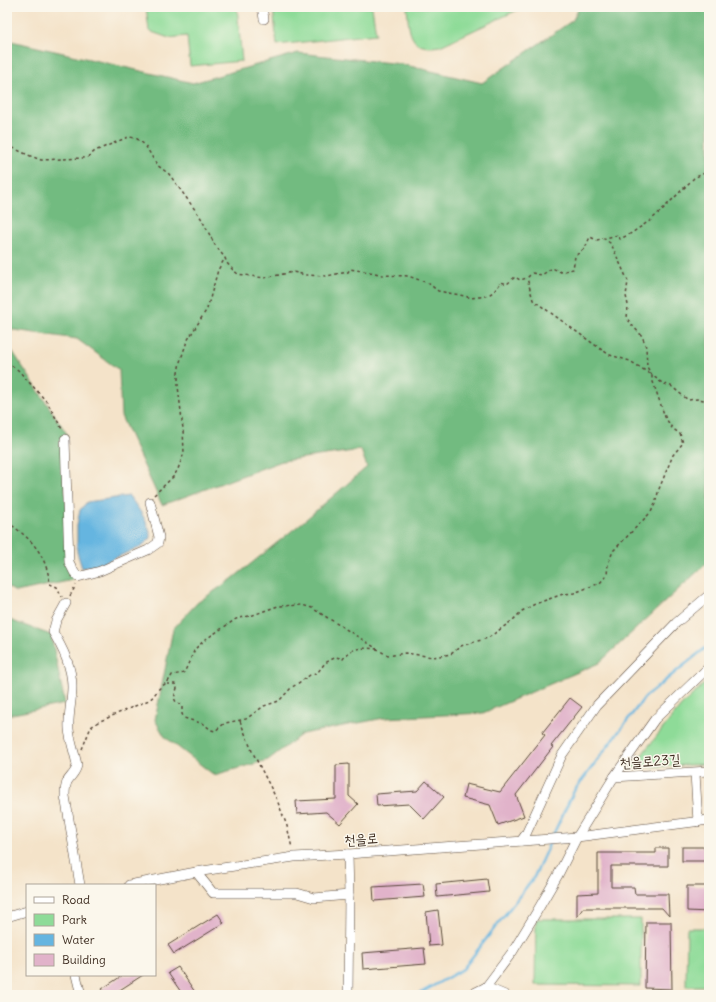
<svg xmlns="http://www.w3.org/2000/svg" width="716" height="1002" font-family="Delius,'Poor Story',sans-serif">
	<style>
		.green { fill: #8edb98; stroke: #64825b }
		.forest { fill: #72bb80; stroke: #56724f }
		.water { fill: #65b5e0; stroke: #50707f }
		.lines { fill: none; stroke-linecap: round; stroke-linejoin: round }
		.stream { stroke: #65b5e0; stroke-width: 2.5 }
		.building { fill: #e1b3ca }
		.minor-casing { stroke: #574638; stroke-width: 10 }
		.path { stroke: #574638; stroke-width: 1.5; stroke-dasharray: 3 3; stroke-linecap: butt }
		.minor { stroke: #fff; stroke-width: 9 }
		.labels { text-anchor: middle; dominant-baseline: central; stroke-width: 3; stroke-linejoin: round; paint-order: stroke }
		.street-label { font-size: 14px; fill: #3b2a1e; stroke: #fbf7ec }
	</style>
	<rect width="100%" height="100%" fill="#fbf7ec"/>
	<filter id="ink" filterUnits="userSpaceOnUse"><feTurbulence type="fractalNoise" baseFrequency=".025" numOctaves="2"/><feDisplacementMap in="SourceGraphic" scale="8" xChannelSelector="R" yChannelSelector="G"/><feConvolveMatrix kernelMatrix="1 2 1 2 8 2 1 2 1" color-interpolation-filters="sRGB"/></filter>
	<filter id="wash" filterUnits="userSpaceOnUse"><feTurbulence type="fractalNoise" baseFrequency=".012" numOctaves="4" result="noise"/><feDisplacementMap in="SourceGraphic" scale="16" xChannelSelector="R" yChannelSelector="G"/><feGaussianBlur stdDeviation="0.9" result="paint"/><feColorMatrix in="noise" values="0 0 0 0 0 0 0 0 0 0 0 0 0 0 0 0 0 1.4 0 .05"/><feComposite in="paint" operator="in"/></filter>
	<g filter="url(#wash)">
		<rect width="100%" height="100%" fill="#f4e3c9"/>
		<g class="green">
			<polygon points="146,7 237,7 242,61 190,66 187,36 169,38 149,31"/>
			<polygon points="273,7 372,7 376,34 277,45"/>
			<path d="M 407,7 L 524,7 L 440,46 C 408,52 409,30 407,7 Z"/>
			<polygon points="709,679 709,764 631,768 681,706"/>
			<polygon points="536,919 641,919 641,986 535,985"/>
			<polygon points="687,928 709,928 709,986 686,986"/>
		</g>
		<g class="forest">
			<polygon points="579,7 709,7 709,561 599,663 483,713 384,718 302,734 268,760 214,775 165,737 155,720 173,629 197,603 232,579 304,521 367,467 361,450 282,461 162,505 121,416 119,370 77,339 7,329 7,40 193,83 298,53 401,64 482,83 573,20"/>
			<polygon points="7,343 67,434 63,462 73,580 16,592 7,587"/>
			<polygon points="7,619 51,635 65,704 7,715"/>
		</g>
		<path class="water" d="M 129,496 C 138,508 149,522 151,538 L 141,547 L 98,565 L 82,568 L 77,552 L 77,525 L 80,510 L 87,502 Z"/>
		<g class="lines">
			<g class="stream">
				<polyline points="552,837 574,791 645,697 709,645"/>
				<polyline points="417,995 463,969 534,877 550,842"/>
			</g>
		</g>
		<g id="blocks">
			<g class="building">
				<polygon points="570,698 582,707 551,746 553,747 516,795 524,816 498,825 490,805 463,798 466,784 500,792 545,735 542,733"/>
				<polygon points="349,764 349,796 358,804 340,824 326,812 297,814 296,801 336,799 336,765"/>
				<polygon points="426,781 444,797 424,819 409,804 377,806 376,794 417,791"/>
				<rect x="682" y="847" width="27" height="14"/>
				<polygon points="656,848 668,848 668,866 611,866 611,887 634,887 635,894 668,894 669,916 662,908 583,908 577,917 577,894 598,893 598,853 656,853"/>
				<polygon points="487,879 489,892 437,897 436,884"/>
				<polygon points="423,884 425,897 374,901 373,887"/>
				<polygon points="687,886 709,886 709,912 687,911"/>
				<polygon points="438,910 442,945 429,946 426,912"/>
				<polygon points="218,914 224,923 174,954 168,945"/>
				<polygon points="646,922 671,922 672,989 645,988"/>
				<polygon points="424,948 426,964 363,969 362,953"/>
				<polygon points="178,967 197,995 183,995 168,973"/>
				<polygon points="123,975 143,975 112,995 106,995 102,989"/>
			</g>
		</g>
	</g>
	<g filter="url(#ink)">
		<use href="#blocks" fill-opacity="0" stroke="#574638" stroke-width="1"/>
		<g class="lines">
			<g class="minor-casing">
				<g id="minor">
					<polyline points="262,7 264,19"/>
					<polyline points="65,439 69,562 74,572 78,577 100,571 148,550 158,543 159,537 150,502"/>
					<path d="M 66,603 L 56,621 L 53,632 C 63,649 72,667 72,687 C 72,701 68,715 69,729 C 70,741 75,754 77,765 C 76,773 70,776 67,782 C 65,787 65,791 65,796 L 80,885"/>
					<polyline points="695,773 698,822"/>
					<polyline points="614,777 709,771"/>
					<polyline points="521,841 526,834 562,755 597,705 676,623 709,595"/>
					<polyline points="196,872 213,893 297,893 314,898 349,895"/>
					<polyline points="129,885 196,872 294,857 348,854 577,837 709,820"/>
					<polyline points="7,917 27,911"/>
					<polyline points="76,975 81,995"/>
					<polyline points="486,987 513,951 536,913 558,875 577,837 614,777 655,719 709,667"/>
					<polyline points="348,995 349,895 348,854"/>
					<polyline points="470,995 486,987 505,995"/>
				</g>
			</g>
			<g class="path">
				<path d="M 7,145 L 28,155 L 41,160 L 83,158 L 88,157 L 95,151 L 128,137 L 136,138 L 145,145 L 157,165 L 169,174 L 201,218 L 215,245 L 225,258 L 227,263 L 233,270 L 238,274 L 264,278 L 293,272 L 306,275 L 326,276 L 348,272 L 350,269 L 375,273 L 382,275 L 408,276 L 428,283 L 438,291 L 465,296 C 470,298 473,298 478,297 C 490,296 494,293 501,282 L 507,284 L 515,277 L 520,280 L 527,278 L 532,273 L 542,275 L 552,268 L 561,272 L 573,269 L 575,256 L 585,248 L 590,237 L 597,240 L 618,235 L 620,239 L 630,234 L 651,220 L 665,207 L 694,178 L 709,171"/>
				<polyline points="603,238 610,243 613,248 628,281 626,296 628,305 627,318 631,324 642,336 644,341 646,347 647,367 652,375 662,383 671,386 688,400 698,399 709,401"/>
				<polyline points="7,362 18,370 47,402 63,431"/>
				<polyline points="154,495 174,476 178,469 184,453 183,429 178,386 178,373 180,362 187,341 207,309 218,270 225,258"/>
				<path d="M 7,522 C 32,539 46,554 50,584 L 57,587 L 62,597"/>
				<polyline points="70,596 76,585"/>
				<path d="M 167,684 L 175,684 L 177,688 L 174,698 L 176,702 L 182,705 L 182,714 L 184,718 L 204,724 L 211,730 L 215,731 L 225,723 L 246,719 L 264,706 L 279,701 L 291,688 L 310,675 L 318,672 L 325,663 L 336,657 L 343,659 C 352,646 363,648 378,649"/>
				<polyline points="240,721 252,751 277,800 287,826 292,848"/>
				<path d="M 82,749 L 91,727 L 98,722 L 149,700 C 155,696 156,691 161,687 C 167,682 168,683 172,675 L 184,673 L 195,649 L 206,639 L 236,619 L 253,615 L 278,606 L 302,605 L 312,608 L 379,650 L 388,656 L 405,653 L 433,657 L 451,654 L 461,646 L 488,638 L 513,620 L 522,611 L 535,604 L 563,594 L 574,593 L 600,583 L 607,575 L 608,564 L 613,551 L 651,512 L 655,504 L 659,489 L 673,455 L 683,443 L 680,434 L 672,428 L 665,417 L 652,379 L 652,375 L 630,361 L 610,355 L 602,350 L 537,303 L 533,300 L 527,278"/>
			</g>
			<use href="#minor" class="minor"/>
		</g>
	</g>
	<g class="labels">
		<g class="street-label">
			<text transform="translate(650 761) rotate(-4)">천을로23길</text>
			<text transform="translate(361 839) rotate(-4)">천을로</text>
		</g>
	</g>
	<rect width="716" height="1002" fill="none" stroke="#fbf7ec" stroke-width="24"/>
	<rect x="26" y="884" width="130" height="92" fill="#fbf7ec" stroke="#aea59a"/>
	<rect x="34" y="897" width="20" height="6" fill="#ffffff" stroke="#aea59a"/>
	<text x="62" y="904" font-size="12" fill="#3b2a1e">Road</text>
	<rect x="34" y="914" width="20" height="12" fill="#8edb98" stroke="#aea59a"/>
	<text x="62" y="924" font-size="12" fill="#3b2a1e">Park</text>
	<rect x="34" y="934" width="20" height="12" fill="#65b5e0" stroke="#aea59a"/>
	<text x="62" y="944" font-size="12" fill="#3b2a1e">Water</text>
	<rect x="34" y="954" width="20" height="12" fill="#e1b3ca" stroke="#aea59a"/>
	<text x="62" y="964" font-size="12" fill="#3b2a1e">Building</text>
</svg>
